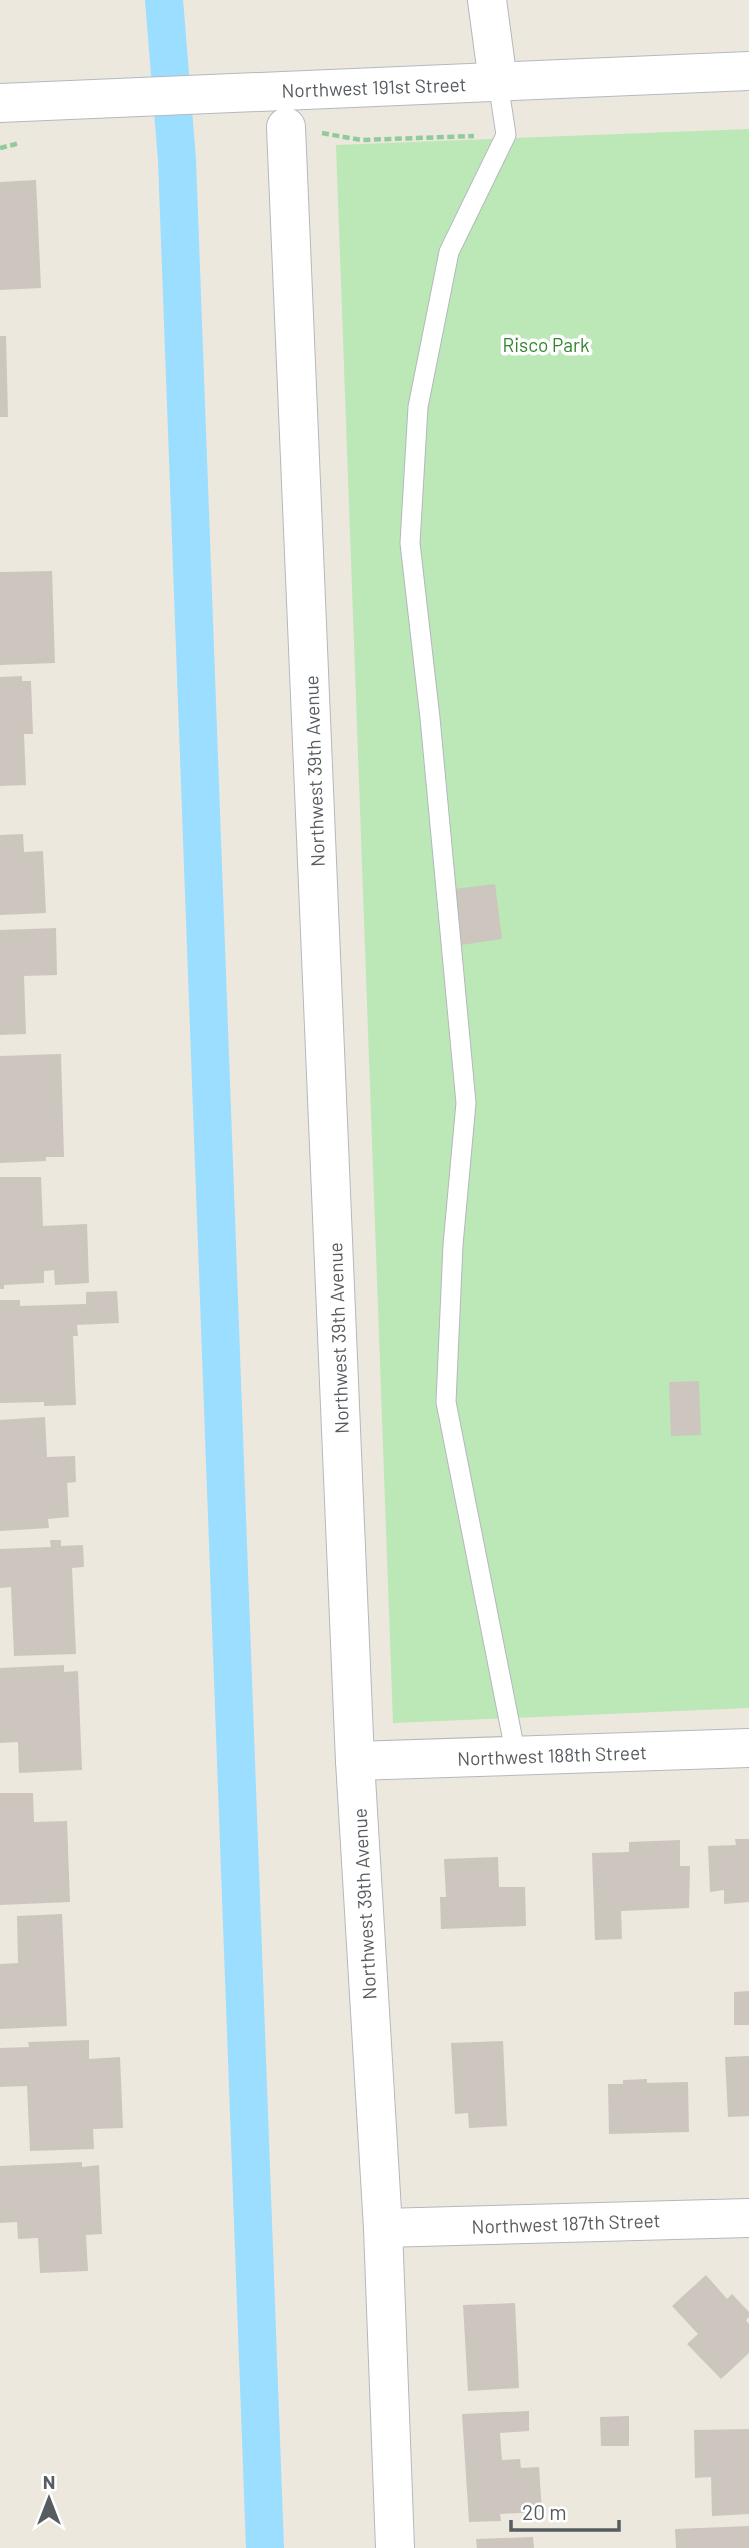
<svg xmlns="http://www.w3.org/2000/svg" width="749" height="2548" font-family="Barlow,sans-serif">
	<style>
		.green { fill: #bce7b7 }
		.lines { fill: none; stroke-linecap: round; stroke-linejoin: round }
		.canal { stroke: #9bdeff; stroke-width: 38 }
		.building { fill: #ccc6bf }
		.lane-casing { stroke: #b4b8bd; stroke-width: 21 }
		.street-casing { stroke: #b4b8bd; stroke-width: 40 }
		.secondary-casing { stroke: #b4b9bf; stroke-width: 40 }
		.path { stroke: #91cb9b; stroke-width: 4.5; stroke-dasharray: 7 3.5; stroke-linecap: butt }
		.lane { stroke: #fff; stroke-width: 19 }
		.street { stroke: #fff; stroke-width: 38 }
		.secondary { stroke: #fff; stroke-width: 38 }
		.labels { text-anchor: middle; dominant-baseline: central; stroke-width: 7; stroke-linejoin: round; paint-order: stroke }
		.street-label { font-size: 19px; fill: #575c61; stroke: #fff }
		.park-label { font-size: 19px; fill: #30842c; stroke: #fff }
	</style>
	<rect width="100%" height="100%" fill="#ece8de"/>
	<polygon class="green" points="749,129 749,1708 393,1723 336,145"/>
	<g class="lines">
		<polyline class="canal" points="164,0 177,160 265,2548"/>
	</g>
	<g class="building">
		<polygon points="36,180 41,288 0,290 0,182"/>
		<polygon points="0,336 6,336 8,417 0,417"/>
		<polygon points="52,571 55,663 0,665 0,572"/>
		<polygon points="22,676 22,681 31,681 33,734 24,734 26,785 0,786 0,677"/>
		<polygon points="23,834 24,852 43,851 46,913 0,915 0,835"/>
		<polygon points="495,884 502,939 461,945 454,889"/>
		<polygon points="56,928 57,975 24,976 26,1034 0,1035 0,930"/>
		<polygon points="61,1054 64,1157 46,1157 46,1161 0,1163 0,1056"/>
		<polygon points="0,1177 41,1177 43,1226 87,1224 89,1283 55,1285 54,1270 44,1271 44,1283 4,1285 4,1289 0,1289"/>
		<polygon points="117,1291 119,1323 77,1325 78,1336 73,1336 76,1405 44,1406 44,1402 0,1403 0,1300 20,1300 20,1306 86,1304 86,1292"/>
		<polygon points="699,1381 701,1435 671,1436 669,1382"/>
		<polygon points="45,1417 47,1457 75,1456 76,1482 67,1483 69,1517 48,1519 49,1528 0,1531 0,1420"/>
		<polygon points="50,1540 61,1540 61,1546 83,1545 84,1567 72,1568 76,1654 14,1656 11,1587 0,1588 0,1549 51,1547"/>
		<polygon points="64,1665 64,1672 78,1671 82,1770 19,1773 18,1742 0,1743 0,1668"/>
		<polygon points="0,1793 33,1793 34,1822 67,1821 70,1902 0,1905"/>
		<polygon points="735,1839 749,1839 749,1902 724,1904 724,1890 710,1892 708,1846 736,1845"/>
		<polygon points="680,1840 680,1866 690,1866 689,1908 621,1911 622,1939 595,1940 592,1853 629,1852 629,1842"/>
		<polygon points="498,1857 499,1887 525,1887 526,1926 441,1929 440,1897 446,1897 444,1859"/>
		<polygon points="62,1914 67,2026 0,2029 0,1964 18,1963 17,1916"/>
		<polygon points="749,1991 749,2025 734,2025 734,1992"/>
		<polygon points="89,2040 89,2059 120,2057 123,2128 93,2129 94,2149 30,2151 27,2086 0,2087 0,2048 29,2047 28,2042"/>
		<polygon points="503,2041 507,2126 469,2128 468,2113 455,2114 451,2043"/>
		<polygon points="749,2056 749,2116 728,2117 725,2057"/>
		<polygon points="647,2079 647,2083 688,2082 689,2132 609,2134 608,2084 623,2084 623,2080"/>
		<polygon points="82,2162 82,2167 99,2165 102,2234 86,2235 88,2271 40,2273 38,2238 18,2239 17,2222 0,2223 0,2166"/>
		<polygon points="706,2275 727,2299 732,2294 749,2312 749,2317 746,2320 749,2324 749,2353 721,2379 687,2344 698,2334 672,2306"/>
		<polygon points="515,2303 519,2388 468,2391 463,2305"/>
		<polygon points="529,2411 529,2431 500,2433 502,2460 520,2459 521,2468 539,2467 542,2512 500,2514 501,2521 469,2522 462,2414"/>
		<polygon points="629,2416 629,2446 601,2446 600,2417"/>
		<polygon points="749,2429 749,2514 712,2516 711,2477 695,2478 694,2430"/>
		<polygon points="749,2526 749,2548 676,2548 675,2529"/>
		<polygon points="533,2537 534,2548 477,2548 476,2539"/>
	</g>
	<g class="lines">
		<g class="lane-casing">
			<polyline id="lane" points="498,82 506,135 449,252 418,407 410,543 430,718 466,1103 453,1245 446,1402 516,1756"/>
		</g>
		<g class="street-casing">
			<g id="street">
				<polyline points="487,0 498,82"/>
				<polyline points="286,127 355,1761 383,2228 395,2548"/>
				<polyline points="355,1761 749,1748"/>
				<polyline points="383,2228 749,2218"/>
			</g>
		</g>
		<g class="secondary-casing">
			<polyline id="secondary" points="0,103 749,71"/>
		</g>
		<g class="path">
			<polyline points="322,133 361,140 474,136"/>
			<polyline points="0,148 20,143"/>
		</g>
		<use href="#lane" class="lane"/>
		<use href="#street" class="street"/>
		<use href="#secondary" class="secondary"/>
	</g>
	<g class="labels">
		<g class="street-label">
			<text transform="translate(374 87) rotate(-2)">Northwest 191st Street</text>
			<text transform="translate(314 771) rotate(-92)">Northwest 39th Avenue</text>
			<text transform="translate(338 1338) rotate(-92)">Northwest 39th Avenue</text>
			<text transform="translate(552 1755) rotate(-2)">Northwest 188th Street</text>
			<text transform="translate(364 1904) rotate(-93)">Northwest 39th Avenue</text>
			<text transform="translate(566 2223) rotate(-2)">Northwest 187th Street</text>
		</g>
		<g class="park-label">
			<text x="546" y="344">Risco Park</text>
		</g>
	</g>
	<g transform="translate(49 2499)" stroke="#ffffff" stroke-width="5" paint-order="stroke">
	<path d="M0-5L12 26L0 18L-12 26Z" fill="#575c61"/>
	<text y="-10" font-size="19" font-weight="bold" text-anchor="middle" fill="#575c61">N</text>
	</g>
	<path d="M511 2520v10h108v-10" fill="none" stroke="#575c61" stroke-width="3.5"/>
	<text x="522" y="2520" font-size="21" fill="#575c61" stroke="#ffffff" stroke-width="5" paint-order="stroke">20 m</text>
</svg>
